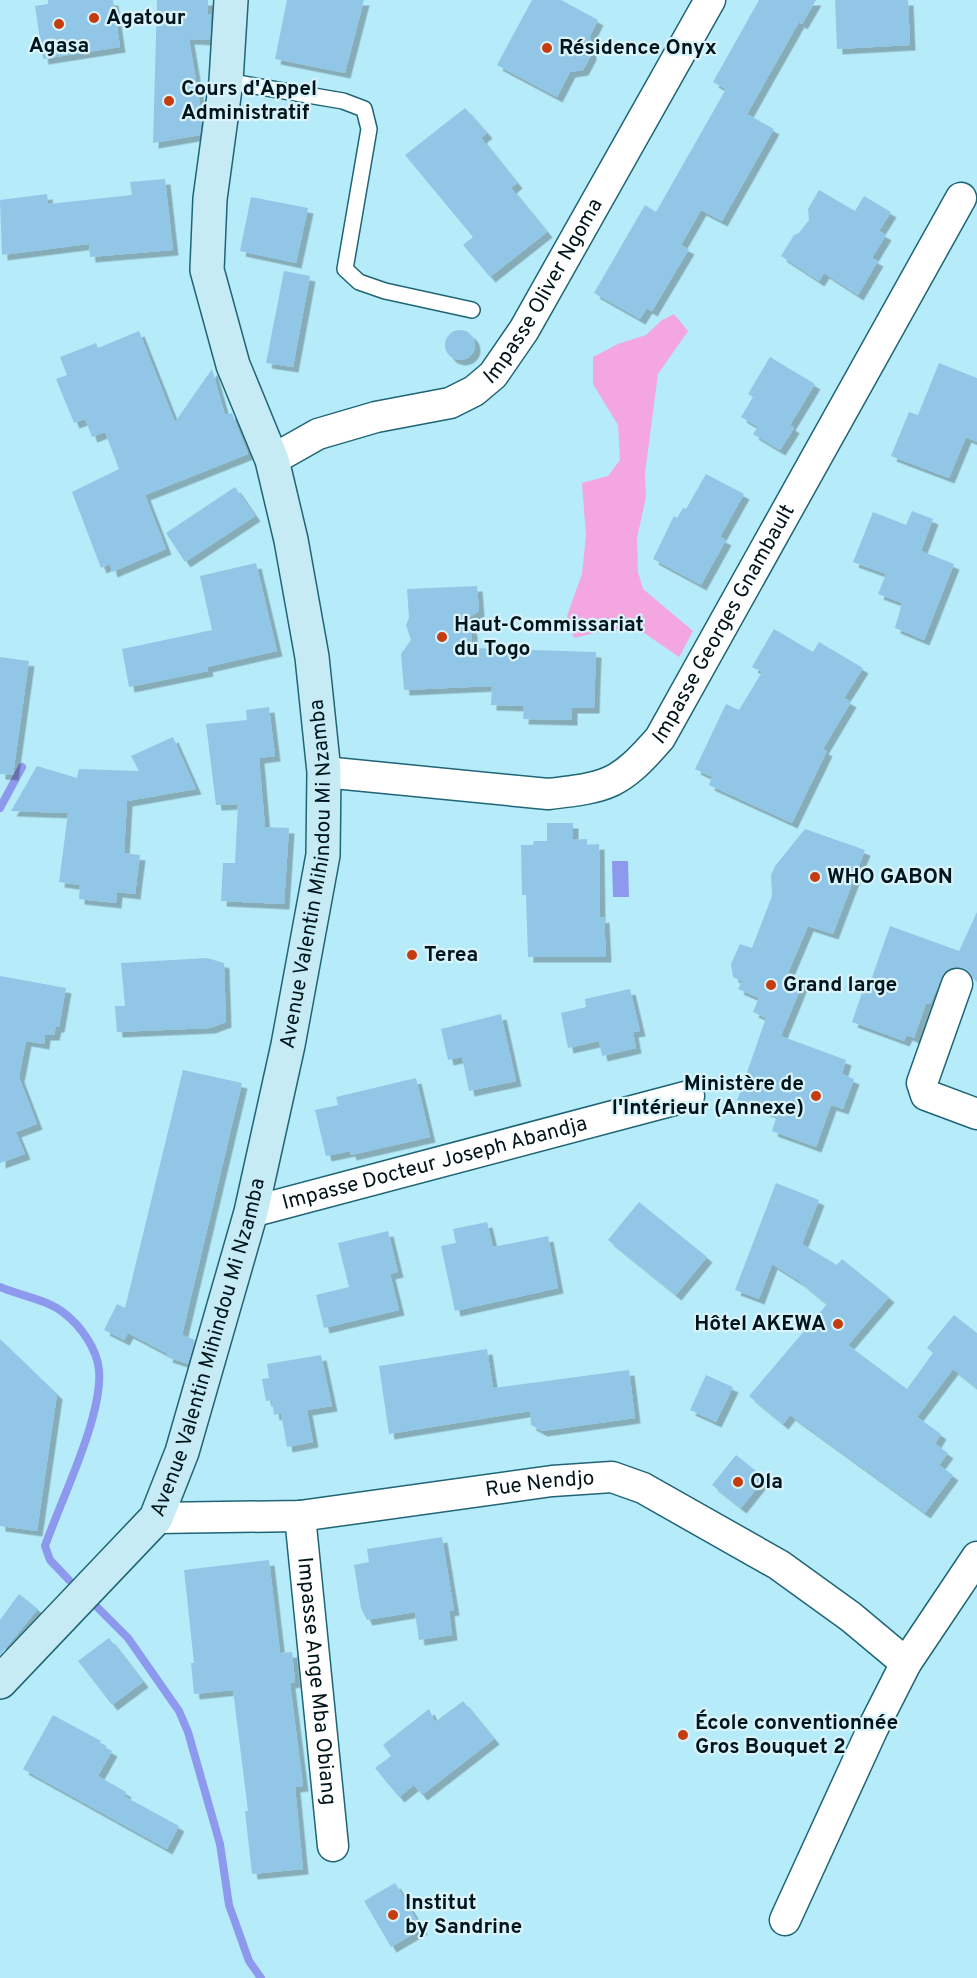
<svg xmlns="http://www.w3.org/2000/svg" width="977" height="1978" font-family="Overpass,sans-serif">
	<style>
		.green { fill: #f3a6df }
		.water { fill: #8d99ec }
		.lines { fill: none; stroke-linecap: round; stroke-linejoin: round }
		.stream { stroke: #8d99ec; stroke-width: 8 }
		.building { fill: #92c6e7; filter: url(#shadow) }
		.lane-casing { stroke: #1f6575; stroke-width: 18 }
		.street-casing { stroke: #1f6575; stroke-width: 33 }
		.secondary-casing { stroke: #1f6575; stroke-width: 36 }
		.lane { stroke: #fff; stroke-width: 15 }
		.street { stroke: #fff; stroke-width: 30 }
		.secondary { stroke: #c6ebf4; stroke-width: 33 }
		.poi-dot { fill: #c53d0e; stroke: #d9f3fb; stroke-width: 2 }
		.labels { text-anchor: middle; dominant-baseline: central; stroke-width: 4.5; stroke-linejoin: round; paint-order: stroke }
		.poi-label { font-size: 21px; font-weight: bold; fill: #00151b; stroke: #d9f3fb; text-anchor: start }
		.street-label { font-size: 21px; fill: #00151b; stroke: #d9f3fb }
	</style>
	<defs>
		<filter id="shadow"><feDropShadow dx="5.5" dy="5.5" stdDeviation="0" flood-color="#0004"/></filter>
	</defs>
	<rect width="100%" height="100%" fill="#b6ebfa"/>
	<polygon class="green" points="674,314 688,331 658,374 645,473 646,497 637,538 638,572 643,589 693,631 679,657 640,630 611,629 574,638 567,616 582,574 586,535 582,483 608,476 620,460 618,425 593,384 593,357 618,344 646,335 662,320"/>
	<polygon class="water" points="612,861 628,861 629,897 613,897"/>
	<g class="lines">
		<g class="stream">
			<polyline points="0,808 22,767"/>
			<path d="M 0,1287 C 21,1296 46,1299 64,1313 C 81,1326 97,1349 99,1370 C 103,1416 61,1500 45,1546 L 50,1560 L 69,1580"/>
			<polyline points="98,1608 128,1638 179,1711 188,1732 220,1844 229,1905 249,1961 261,1978"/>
		</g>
	</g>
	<g class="building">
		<polygon points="48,0 113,0 120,47 43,59 35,6 48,4"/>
		<polygon points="157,0 208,0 208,14 211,14 210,40 189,39 202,116 200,135 153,143"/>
		<polygon points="287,0 364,0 345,73 275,59"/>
		<polygon points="532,0 561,0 598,20 590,36 591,55 583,70 570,72 557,97 497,65"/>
		<polygon points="759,0 816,0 802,24 799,22 747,114 774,129 722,221 701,210 681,245 689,249 652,311 647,308 640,319 594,293 645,205 656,212 726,89 713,82"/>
		<polygon points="835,0 908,0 910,45 837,49"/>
		<polygon points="465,108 487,133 481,138 517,183 511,188 547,232 490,277 463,245 473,237 405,155"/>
		<polygon points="165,179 173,250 90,257 89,244 2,255 0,200 47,194 48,204 132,195 130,182"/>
		<polygon points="819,190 855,211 864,196 891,212 879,231 886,235 872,258 878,261 858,295 824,273 819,281 781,256 794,235 799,233 809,220 808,209"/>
		<polygon points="251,197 308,208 296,263 240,251"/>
		<polygon points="284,271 310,276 293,367 266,363"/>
		<circle cx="460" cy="345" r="15"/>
		<polygon points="139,331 175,422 212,369 225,415 232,413 248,454 145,495 166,549 112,572 110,564 101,568 72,492 119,469 105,432 92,437 85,419 74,423 56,379 67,375 60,357 96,343 98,348"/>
		<polygon points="770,357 815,384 790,425 794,428 780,450 753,434 758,427 741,417 753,397 748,394"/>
		<polygon points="939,363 977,378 977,442 966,437 949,478 891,456 909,412 918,415"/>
		<polygon points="706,474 744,494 720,537 726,540 701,585 653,559 674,516 677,518 683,508 686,509"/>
		<polygon points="235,487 255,516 185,562 166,533"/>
		<polygon points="912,511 933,519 921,551 954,564 924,640 895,628 902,603 878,594 886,574 853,562 873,512 906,525"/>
		<polygon points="256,563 277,651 207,667 208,671 129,687 122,649 212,630 200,576"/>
		<polygon points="477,586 479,611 468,618 472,631 472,648 596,652 594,708 572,708 572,720 523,719 524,706 491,705 492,686 404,690 401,654 411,640 406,625 409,618 407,589"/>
		<polygon points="774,629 813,652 819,642 863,668 844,698 851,702 823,749 827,751 792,823 709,785 712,777 695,769 726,704 739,710 762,672 752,667"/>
		<polygon points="0,657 29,661 13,775 0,774"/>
		<polygon points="269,707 275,756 259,758 265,827 289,828 284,904 221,901 223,863 235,863 238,804 216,805 206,724 247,720 246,710"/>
		<polygon points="173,737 196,789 127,801 124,853 140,855 135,894 117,892 116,903 79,899 80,885 59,882 68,813 11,811 37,766 77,778 79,769 139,771 131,756"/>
		<polygon points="547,823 573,823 573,840 587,839 587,845 599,844 600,918 604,917 606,957 528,957 526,895 522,895 521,845 533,845 534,841 547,841"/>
		<polygon points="805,829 865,850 833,934 808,926 788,973 804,980 781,1036 846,1060 842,1074 854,1079 843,1109 831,1105 816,1147 772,1131 777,1115 737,1101 766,1018 753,1012 759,998 738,989 742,981 733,977 731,964 740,944 752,948 772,896 771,875 775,866"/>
		<polygon points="977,912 977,981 962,968 953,967 945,971 930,1004 926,1003 914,1038 907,1035 904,1041 852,1022 866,981 870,983 890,926 959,951"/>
		<polygon points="207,958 224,963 226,1022 210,1028 117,1032 115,1006 125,1006 121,963"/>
		<polygon points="0,976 66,988 59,1027 56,1027 54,1035 45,1035 44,1044 26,1041 19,1077 37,1124 16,1132 25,1154 0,1163"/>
		<polygon points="630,989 640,1031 633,1032 636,1048 602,1056 599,1041 568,1048 561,1013 586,1007 585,999"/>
		<polygon points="501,1014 516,1081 469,1091 462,1057 448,1060 441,1029"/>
		<polygon points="183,1070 242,1083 182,1335 195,1340 188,1364 167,1357 168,1354 128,1333 124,1340 104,1330 117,1304 125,1308"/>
		<polygon points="416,1078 430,1137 351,1155 350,1151 326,1156 315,1110 338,1105 336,1097"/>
		<polygon points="776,1183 819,1200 802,1244 837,1265 842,1259 889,1297 848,1345 907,1389 933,1353 927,1348 954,1315 977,1333 977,1388 953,1369 917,1417 941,1434 935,1444 948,1453 939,1465 953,1475 925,1513 790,1415 783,1424 749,1396 827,1304 799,1281 772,1264 759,1299 735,1290"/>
		<polygon points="639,1202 707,1257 676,1295 608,1240"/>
		<polygon points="487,1222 493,1247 548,1236 558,1288 455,1311 441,1246 456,1243 453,1229"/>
		<polygon points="388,1231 398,1272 390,1274 399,1310 324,1328 316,1295 349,1287 338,1243"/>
		<polygon points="0,1339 57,1394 37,1531 0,1526"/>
		<polygon points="487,1349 493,1388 629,1370 635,1418 542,1431 531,1425 530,1411 389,1434 379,1366"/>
		<polygon points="321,1355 332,1406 307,1410 313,1442 287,1447 281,1413 274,1415 272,1400 266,1401 262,1379 269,1378 267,1364"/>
		<polygon points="706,1375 733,1387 716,1422 690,1410"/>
		<polygon points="736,1455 765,1478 741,1508 712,1485"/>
		<polygon points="442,1537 454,1610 449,1611 452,1635 419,1640 415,1612 367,1620 361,1608 354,1565 369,1562 367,1549"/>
		<polygon points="269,1560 280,1653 292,1652 295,1682 290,1683 303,1786 295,1787 303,1869 252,1874 245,1811 248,1811 233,1690 194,1694 191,1663 194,1663 184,1570"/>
		<polygon points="19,1594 38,1609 0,1655 0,1620"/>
		<polygon points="109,1638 143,1682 112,1705 78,1661"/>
		<polygon points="463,1701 494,1739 422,1795 414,1785 399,1797 375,1768 391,1756 383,1745 429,1709 435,1722"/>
		<polygon points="53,1715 101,1741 99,1744 112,1751 98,1776 126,1792 124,1796 179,1826 167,1849 23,1769"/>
		<polygon points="395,1883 422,1929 391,1947 364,1901"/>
	</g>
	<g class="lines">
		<g class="lane-casing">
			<polyline id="lane" points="226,81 343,101 364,109 369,129 345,269 359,282 385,291 472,310"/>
		</g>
		<g class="street-casing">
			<g id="street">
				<path id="s1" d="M 272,460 L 318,434 L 376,417 L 450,403 L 474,391 L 493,375 L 524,330 L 710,0"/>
				<path id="s2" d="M 324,772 L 548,794 C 609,787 619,785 660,738 L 961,198"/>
				<polyline points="957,984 922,1083 926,1095 977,1114"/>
				<path id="s3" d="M 251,1212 L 689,1096"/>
				<path id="s4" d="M 300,1516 L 333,1846"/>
				<path id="s5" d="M 156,1518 L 300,1516 L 552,1481 L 612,1477 L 643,1488 L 779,1565 L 851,1617 L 906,1663"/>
				<polyline points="785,1920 873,1728 906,1663 977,1557"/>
			</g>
		</g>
		<g class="secondary-casing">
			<g id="secondary">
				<path id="s6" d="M 0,1682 L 156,1518 L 182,1452 L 251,1212 L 288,1045 L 323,855 L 324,772 L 312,657 L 291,540 L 272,460 L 233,365 L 207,270 L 210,199 L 226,81 L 231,0"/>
			</g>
		</g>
		<use href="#lane" class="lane"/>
		<use href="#street" class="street"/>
		<use href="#secondary" class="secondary"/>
	</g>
	<g class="poi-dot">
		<circle cx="94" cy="18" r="6"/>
		<circle cx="59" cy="24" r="6"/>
		<circle cx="547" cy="48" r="6"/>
		<circle cx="169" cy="101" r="6"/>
		<circle cx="442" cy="637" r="6"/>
		<circle cx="815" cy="877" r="6"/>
		<circle cx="412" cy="955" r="6"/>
		<circle cx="771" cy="985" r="6"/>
		<circle cx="816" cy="1096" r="6"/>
		<circle cx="838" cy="1324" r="6"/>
		<circle cx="738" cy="1482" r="6"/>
		<circle cx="683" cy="1735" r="6"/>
		<circle cx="393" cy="1915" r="6"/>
	</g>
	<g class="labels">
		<g class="poi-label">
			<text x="106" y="18">Agatour</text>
			<text x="59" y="46" text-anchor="middle">Agasa</text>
			<text x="559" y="48">Résidence Onyx</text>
			<text x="181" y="89">Cours d'Appel<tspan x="181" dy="24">Administratif</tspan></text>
			<text x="454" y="625">Haut-Commissariat<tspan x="454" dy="24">du Togo</tspan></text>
			<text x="827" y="877">WHO GABON</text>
			<text x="424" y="955">Terea</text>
			<text x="783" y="985">Grand large</text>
			<text x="804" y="1084" text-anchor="end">Ministère de<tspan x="804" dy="24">l'Intérieur (Annexe)</tspan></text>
			<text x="826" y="1324" text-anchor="end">Hôtel AKEWA</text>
			<text x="750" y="1482">Ola</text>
			<text x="695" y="1723">École conventionnée<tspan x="695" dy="24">Gros Bouquet 2</tspan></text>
			<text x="405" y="1903">Institut<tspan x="405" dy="24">by Sandrine</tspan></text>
		</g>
		<g class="street-label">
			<text stroke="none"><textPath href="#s1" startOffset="338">Impasse Oliver Ngoma</textPath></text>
			<text stroke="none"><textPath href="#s2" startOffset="486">Impasse Georges Gnambault</textPath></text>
			<text stroke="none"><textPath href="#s6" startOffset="891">Avenue Valentin Mihindou Mi Nzamba</textPath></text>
			<text stroke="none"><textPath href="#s3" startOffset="190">Impasse Docteur Joseph Abandja</textPath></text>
			<text stroke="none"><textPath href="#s6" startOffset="405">Avenue Valentin Mihindou Mi Nzamba</textPath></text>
			<text stroke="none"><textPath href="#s5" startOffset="386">Rue Nendjo</textPath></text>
			<text stroke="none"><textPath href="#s4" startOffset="166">Impasse Ange Mba Obiang</textPath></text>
		</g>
	</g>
</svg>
